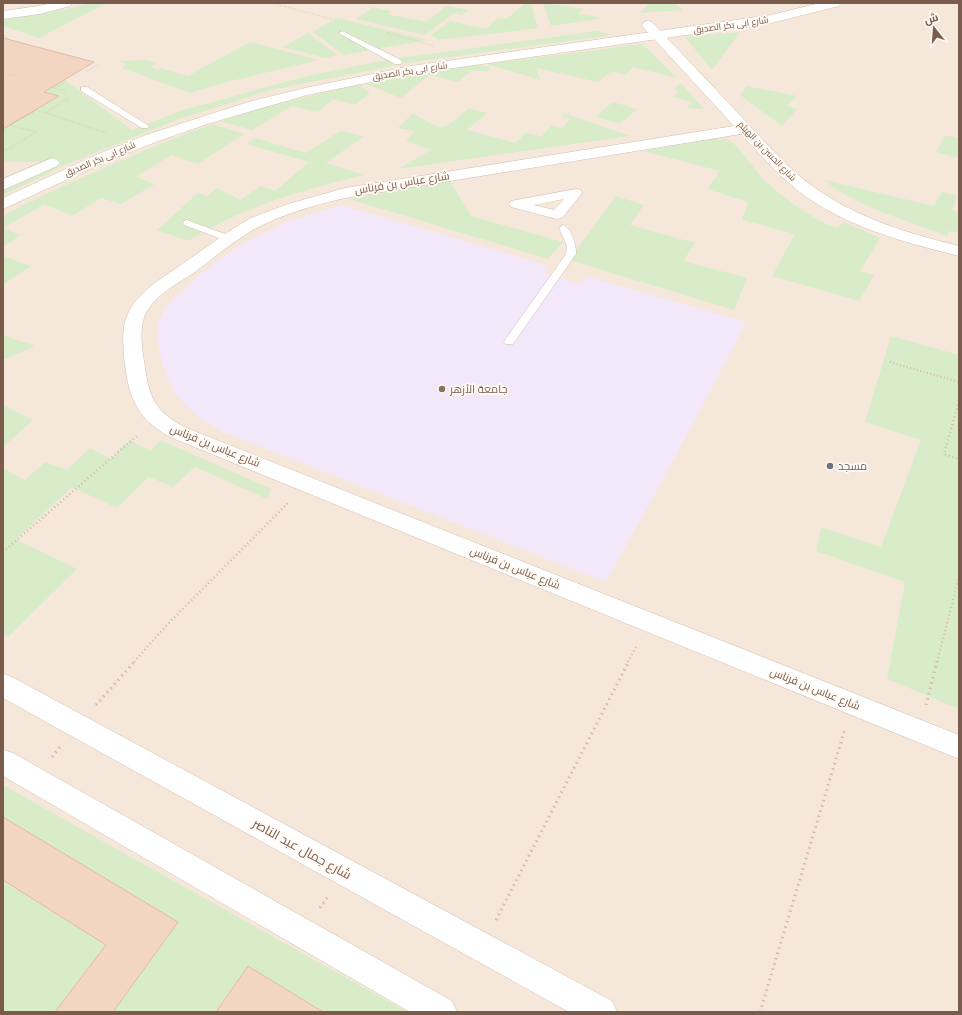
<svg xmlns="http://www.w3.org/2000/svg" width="962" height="1015" font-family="Roboto,Cairo,sans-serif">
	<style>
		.residential { fill: #f5e8da }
		.education { fill: #f3e8fa }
		.green { fill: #d8ecc9 }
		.building { fill: #f3d5c3; stroke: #e6bba3 }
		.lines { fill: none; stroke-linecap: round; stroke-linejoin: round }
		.service-casing { stroke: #d1beb0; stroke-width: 1 }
		.pedestrian-casing { stroke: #d1beb0; stroke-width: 1 }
		.minor-casing { stroke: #d1beb0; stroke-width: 1 }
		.secondary-casing { stroke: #d6c0b0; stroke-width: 1 }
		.path-far3 { stroke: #d9b8a5; stroke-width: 1.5; stroke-dasharray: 0.5 2; stroke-linecap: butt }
		.path-far2 { stroke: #d9b8a5; stroke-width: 2; stroke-dasharray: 1 2.5; stroke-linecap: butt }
		.path-far1 { stroke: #d9b8a5; stroke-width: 2.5; stroke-dasharray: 1 3; stroke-linecap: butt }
		.path { stroke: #d9b8a5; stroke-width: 3; stroke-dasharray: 1.5 4; stroke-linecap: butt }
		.service { fill: #fff; fill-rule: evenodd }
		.pedestrian { fill: #fff; fill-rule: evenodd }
		.minor { fill: #fff; fill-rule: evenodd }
		.secondary { fill: #fff; fill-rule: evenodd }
		.education-dot { fill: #8d6e63; stroke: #fffaf3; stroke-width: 1.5 }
		.worship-dot { fill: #6b7280; stroke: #fffaf3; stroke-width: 1.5 }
		.labels { text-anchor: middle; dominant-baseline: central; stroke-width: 3.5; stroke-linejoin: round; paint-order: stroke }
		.far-street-label { font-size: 9px; fill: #7a5c4d; stroke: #fffaf3 }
		.street-label { font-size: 11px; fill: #7a5c4d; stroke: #fffaf3 }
		.education-label { font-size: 11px; fill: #785e54; stroke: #fffaf3; text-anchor: start }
		.worship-label { font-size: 11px; fill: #5b616d; stroke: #fffaf3; text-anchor: start }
		.near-street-label { font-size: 13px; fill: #7a5c4d; stroke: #fffaf3 }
	</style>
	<rect width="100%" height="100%" fill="#fdf6ec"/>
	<rect class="residential" x="3" y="3" width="956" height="1009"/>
	<polygon class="education" points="341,205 549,266 544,273 581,284 585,276 746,322 693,424 606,582 223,432 197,416 175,394 166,374 160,353 157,332 158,323 166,306 197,277 223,257 247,241 289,221"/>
	<g class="green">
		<polygon points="90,3 107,3 39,38 3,26 3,20 66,9"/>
		<polygon points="526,3 531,3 538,28 439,40 431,35 450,21 486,29 498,18 506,19"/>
		<polygon points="543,3 583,9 578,14 604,18 551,26"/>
		<polygon points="650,3 674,3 683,10 640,13"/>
		<polygon points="446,6 469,10 461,15 454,13 425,35 356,19 373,7 391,11 387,14 426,22"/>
		<polygon points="338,18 427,40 344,55 313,32 318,28"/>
		<polygon points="597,31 612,35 406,63 271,90 179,119 68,164 3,195 3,187 55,162 3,162 3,34 132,130 180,111 303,77 386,60"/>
		<polygon points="740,32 712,70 685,37"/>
		<polygon points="308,33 337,55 325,58 283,47"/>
		<polygon points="250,42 318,60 223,83 190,93 122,68 126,65 120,61 145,60 156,63 150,67 158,70 161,68 188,76"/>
		<polygon points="642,44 677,78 633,67 625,75 612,71 598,82 536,68 540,80 487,64"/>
		<polygon points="478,64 490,68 487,72 473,70 458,82 429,75 401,98 366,84 422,72"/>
		<polygon points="681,83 704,109 686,108 692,102 673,97 679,91 674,89"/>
		<polygon points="359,84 370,93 355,105 333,99 318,112 292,106 252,130 220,121 265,107"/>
		<polygon points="747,86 797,96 787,106 797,109 782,126 740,95"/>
		<polygon points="613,102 637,109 620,124 595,117"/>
		<path d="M 469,108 L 487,113 L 467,130 L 516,143 L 526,132 L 541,137 L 552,125 L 562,128 L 570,119 L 562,117 L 564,113 L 630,136 L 398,169 L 431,150 L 406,141 L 415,131 L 398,128 L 413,113 C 445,132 441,132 469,108 Z"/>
		<path d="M 213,124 L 244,134 L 198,164 L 171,155 L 136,177 L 155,184 L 121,204 L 101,198 L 72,216 L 44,204 L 4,228 L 21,235 L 3,247 L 3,216 C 40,196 78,179 116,163 C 148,149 180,135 213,124 Z"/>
		<path d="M 340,131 L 364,136 L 326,163 L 364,175 C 302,190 243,207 188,241 L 157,230 L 198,193 L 207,196 L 217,188 L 240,200 L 260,186 L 275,191 L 309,162 L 246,144 L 255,138 L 306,153 Z"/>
		<polygon points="945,135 959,138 959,158 936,152"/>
		<path d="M 716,138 C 719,139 724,138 728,140 C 738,144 756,172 765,181 C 786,199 811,219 837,228 L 844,222 L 880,238 L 860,271 L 874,275 L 859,301 L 772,276 L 795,234 L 742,220 L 748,202 L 707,189 L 720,171 L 643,151 Z"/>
		<path d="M 824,180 L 934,206 L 942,192 L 957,195 L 952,210 L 959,212 L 959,233 L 949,231 L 947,236 C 906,220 859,208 824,180 Z"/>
		<polygon points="450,181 471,216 563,242 548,259 349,199"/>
		<polygon points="616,196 644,205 630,225 695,243 683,261 747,278 734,310 569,260"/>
		<polygon points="3,256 31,266 3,285"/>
		<polygon points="3,335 35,346 3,360"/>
		<polygon points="891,336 959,355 959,709 887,679 905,582 816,551 821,527 881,547 921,440 865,422"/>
		<polygon points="3,405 33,420 5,445 3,444"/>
		<polygon points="129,440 151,451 160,440 272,489 267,499 195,467 173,487 149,477 117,508 72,487 16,539 77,569 8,637 3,634 3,471 5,469 25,480 45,462 67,470 90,448 111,459"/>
		<polygon points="3,785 407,1012 3,1012"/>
	</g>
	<g class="building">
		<polygon points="3,38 94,62 44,92 59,96 3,129"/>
		<polygon points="3,817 178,922 113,1012 55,1012 106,945 3,880"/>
		<polygon points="248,966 323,1012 216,1012"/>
	</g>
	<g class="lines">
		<g class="service-casing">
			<g id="service">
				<polygon points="342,31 401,60 402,62 401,64 395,64 340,34 339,33"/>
				<polygon points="81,87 87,87 149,126 148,128 142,128 81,91"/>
				<polygon points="187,220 233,237 235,239 230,242 227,241 184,225 183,223 184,221"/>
				<path d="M 563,225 C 571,228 577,246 576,254 L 513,344 L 505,344 L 504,342 L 505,340 L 566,254 L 567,246 L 559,228 Z"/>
			</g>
		</g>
		<g class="pedestrian-casing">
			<path id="pedestrian" d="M 576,189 L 581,190 L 582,193 L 562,218 L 557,219 L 511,207 L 509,204 L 511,201 L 516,200 ZM 564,199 L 554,210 L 534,205 Z"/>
		</g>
		<g class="minor-casing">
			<g id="minor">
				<polygon points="52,3 72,3 70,6 40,14 3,19 3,11 39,6"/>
				<path d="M 648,21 L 652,22 L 664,35 C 692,64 720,94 748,124 C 770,147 791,172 818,190 C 860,219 910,234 959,246 L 959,256 C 903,242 843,226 797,190 C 776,173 759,153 741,134 L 345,198 C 313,205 280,215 251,231 C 230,244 211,260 192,274 C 177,284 157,294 147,311 C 138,327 142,349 145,367 C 149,399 156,411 184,427 L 959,735 L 959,759 L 170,437 C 134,417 128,394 124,356 C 123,343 122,328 127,316 C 132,303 142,294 152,285 L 231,230 L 251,218 L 288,204 L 345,188 L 734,126 L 644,28 L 642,25 L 644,22 Z"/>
			</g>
		</g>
		<g class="secondary-casing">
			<g id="secondary">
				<polygon points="820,3 841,3 839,6 771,23 411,74 307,95 207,124 156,142 107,161 3,209 3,198 96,155 146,135 248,102 305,88 411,66 771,15"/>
				<polygon points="52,158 57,160 60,163 57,166 3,190 3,179"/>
				<polygon points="3,674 12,677 612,1001 617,1012 569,1012 3,698"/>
				<polygon points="3,750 13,753 452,1001 457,1012 410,1012 3,776"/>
			</g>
		</g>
		<g class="path-far3">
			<polyline points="271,3 332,19"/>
			<polyline points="387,33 434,46"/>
			<polyline points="87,71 99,64"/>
			<polyline points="3,76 18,74"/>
			<polyline points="55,88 67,81"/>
			<polyline points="55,88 65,91"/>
			<polyline points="46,112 69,98"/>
			<polyline points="36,132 10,125 37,110 107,133"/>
			<polyline points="3,152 36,132"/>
		</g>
		<polyline class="path-far2" points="890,362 959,382"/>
		<g class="path-far1">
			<polyline points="959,401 944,454 959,459"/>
			<polyline points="3,552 138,435"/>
			<polyline points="134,662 165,627 288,503"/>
			<polyline points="628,662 637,645"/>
			<polyline points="937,662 959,577"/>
		</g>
		<g class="path">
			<polyline points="96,705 135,661"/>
			<polyline points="926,705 937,661"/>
			<polyline points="52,757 60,747"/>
			<polyline points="320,908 328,896"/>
			<polyline points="496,920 629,661"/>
			<polyline points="760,1012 845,729"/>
		</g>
		<use href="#service" class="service"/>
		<use href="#pedestrian" class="pedestrian"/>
		<use href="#minor" class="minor"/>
		<use href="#secondary" class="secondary"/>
	</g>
	<circle class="education-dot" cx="442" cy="389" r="4"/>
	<circle class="worship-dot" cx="830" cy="466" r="4"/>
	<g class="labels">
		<g class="far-street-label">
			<text transform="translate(731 25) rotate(-8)">شارع ابى بكر الصديق</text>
			<text transform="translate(410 71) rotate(-9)">شارع ابى بكر الصديق</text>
			<text transform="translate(767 151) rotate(46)">شارع الحسن بن الهيثم</text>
			<text transform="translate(100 159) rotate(-23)">شارع ابى بكر الصديق</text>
		</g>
		<g class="street-label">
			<text transform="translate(402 183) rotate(-9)">شارع عباس بن فرناس</text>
			<text transform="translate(215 446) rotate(22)">شارع عباس بن فرناس</text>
			<text transform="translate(515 568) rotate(22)">شارع عباس بن فرناس</text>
			<text transform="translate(815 689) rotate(22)">شارع عباس بن فرناس</text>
		</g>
		<g class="education-label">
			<text x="450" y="389">جامعة الأزهر</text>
		</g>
		<g class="worship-label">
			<text x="838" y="466">مسجد</text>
		</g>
		<g class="near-street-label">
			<text transform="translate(302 849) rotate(29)">شارع جمال عبد الناصر</text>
		</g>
	</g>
	<rect width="962" height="1015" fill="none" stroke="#7a5c4d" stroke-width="8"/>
	<g transform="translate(934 28) rotate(343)" stroke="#fffaf3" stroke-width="3" paint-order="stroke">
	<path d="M0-3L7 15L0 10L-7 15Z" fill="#7a5c4d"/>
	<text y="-6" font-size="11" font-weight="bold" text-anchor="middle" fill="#7a5c4d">ش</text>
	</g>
</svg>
